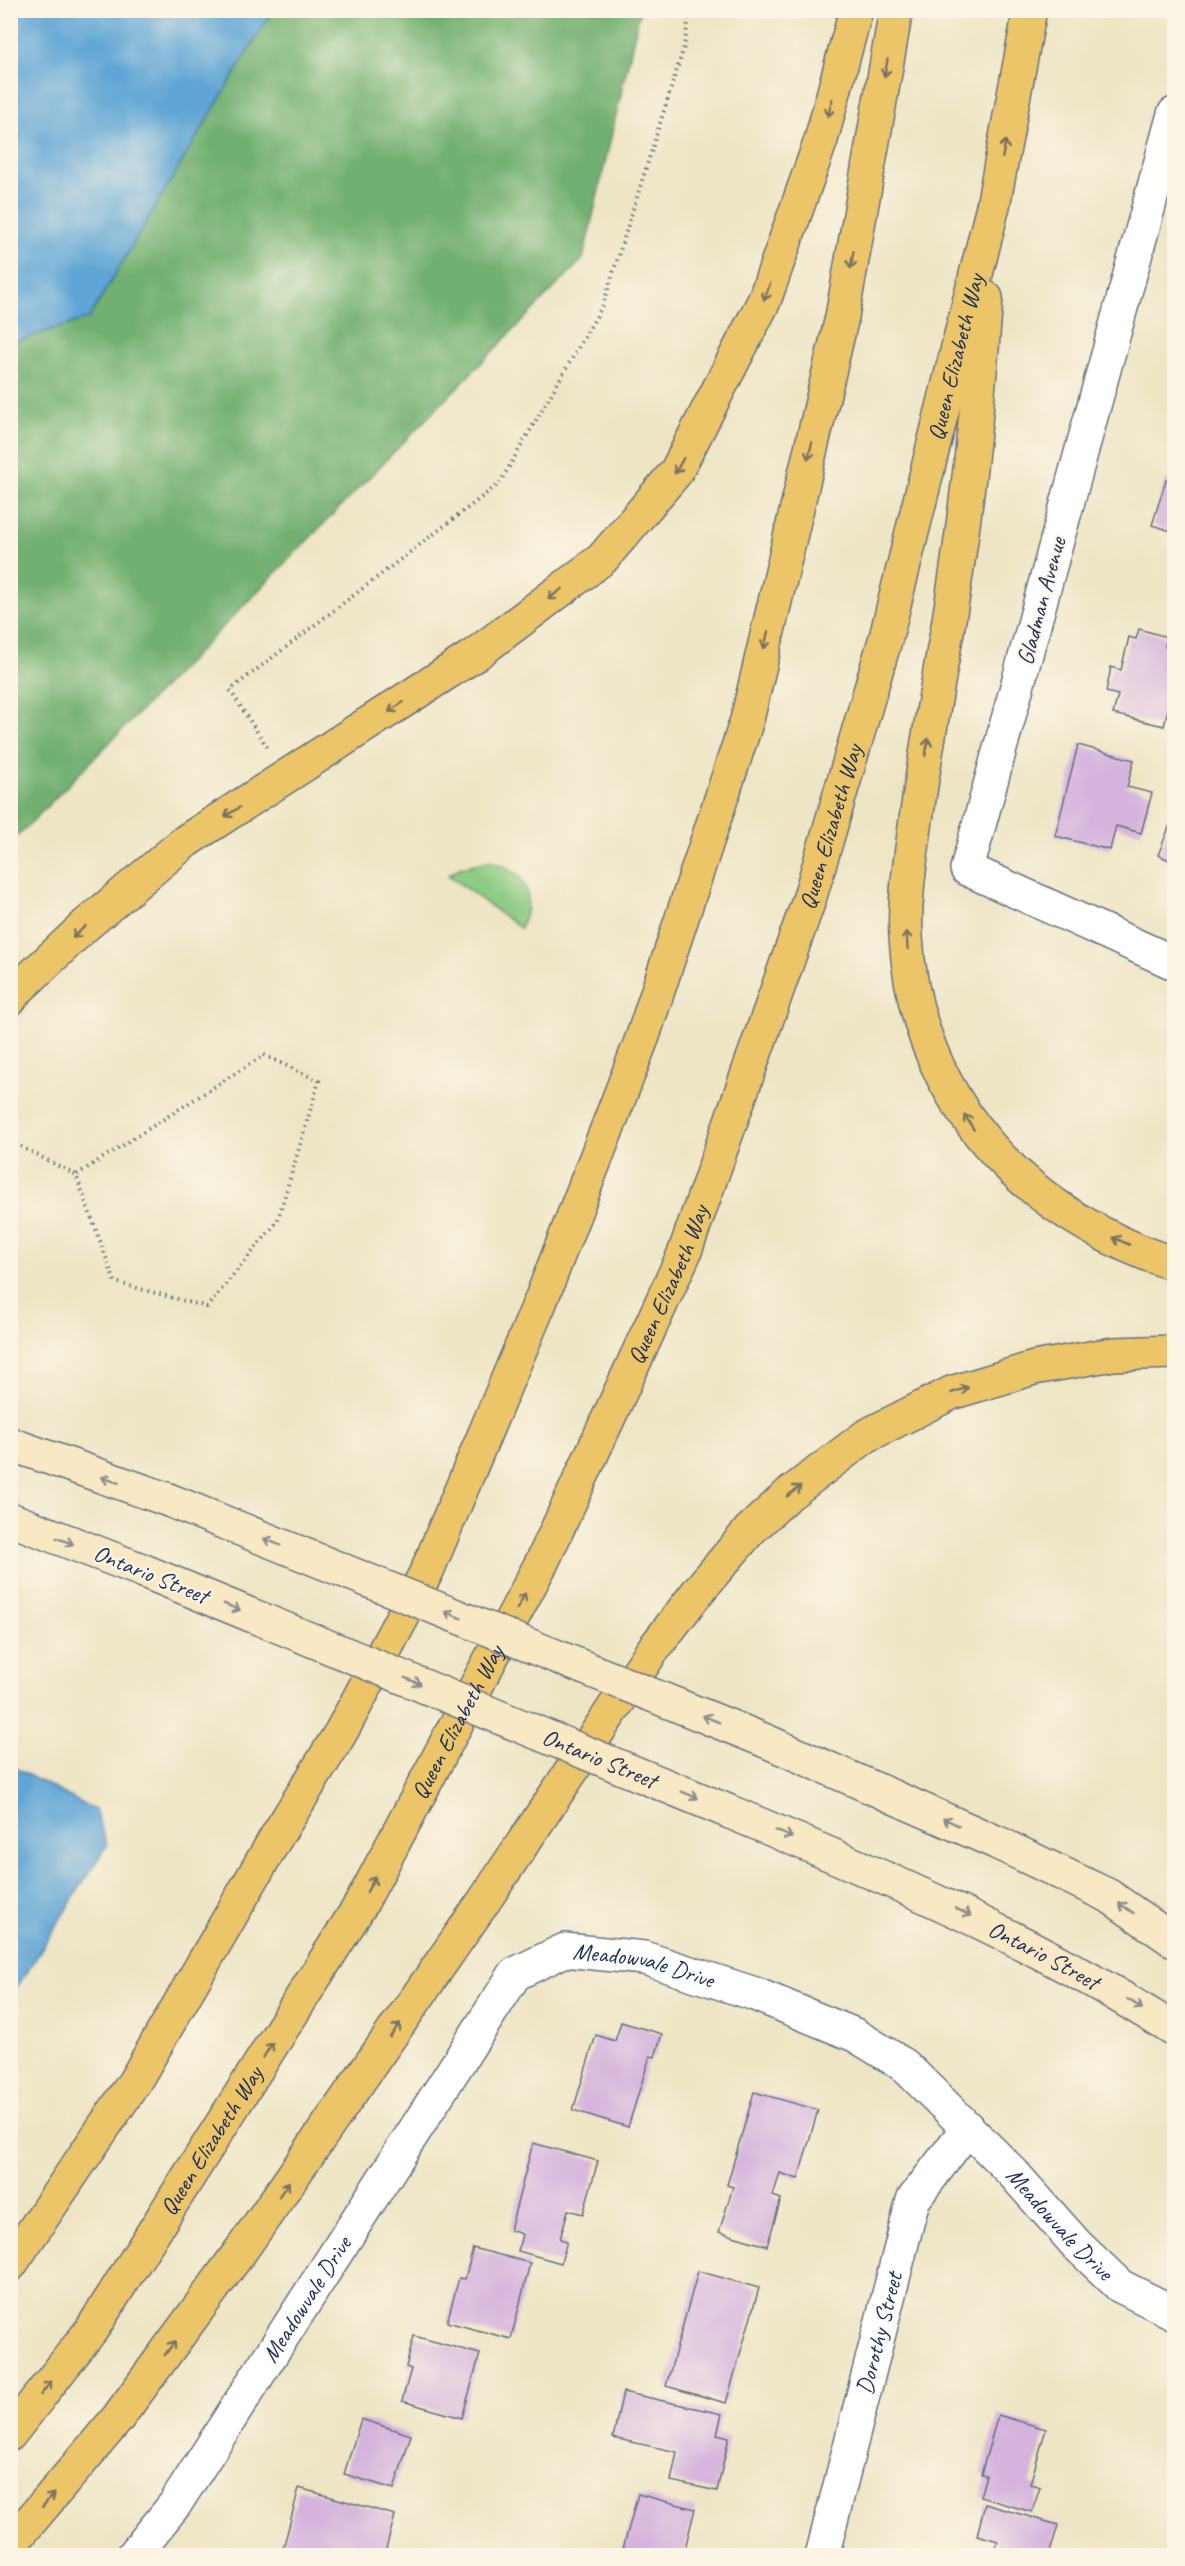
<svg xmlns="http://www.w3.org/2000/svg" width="1185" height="2566" font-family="Caveat,sans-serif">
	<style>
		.green { fill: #8dcc83; stroke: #547e70; stroke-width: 1.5 }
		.forest { fill: #72b071; stroke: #467068; stroke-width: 1.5 }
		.water { fill: #5fa5d5; stroke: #3d6a9a; stroke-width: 1.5 }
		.building { fill: #d5b3dd }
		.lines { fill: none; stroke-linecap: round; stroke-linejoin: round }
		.minor-casing { stroke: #656f82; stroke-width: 36 }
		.tertiary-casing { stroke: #656f82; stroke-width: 36 }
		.secondary-casing { stroke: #656f82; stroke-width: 36 }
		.motorway-casing { stroke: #656f82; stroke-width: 36 }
		.path { stroke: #656f82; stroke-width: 4; stroke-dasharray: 1.5 4.5; stroke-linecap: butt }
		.minor { stroke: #fff; stroke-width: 33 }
		.tertiary { stroke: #fff; stroke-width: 33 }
		.secondary { stroke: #f8e8c3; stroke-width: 33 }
		.motorway { stroke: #edc569; stroke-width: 33 }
		.secondary-bridge-casing { stroke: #656f82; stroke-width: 36; stroke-linecap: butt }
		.secondary-bridge { stroke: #f8e8c3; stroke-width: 33 }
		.oneway { stroke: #797263 }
		.oneway2 { stroke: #8a8c90 }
		.labels { text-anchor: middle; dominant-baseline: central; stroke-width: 4.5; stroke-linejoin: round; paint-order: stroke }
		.street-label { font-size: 24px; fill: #1b2f5e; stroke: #fcf5e5 }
	</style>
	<rect width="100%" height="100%" fill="#fcf5e5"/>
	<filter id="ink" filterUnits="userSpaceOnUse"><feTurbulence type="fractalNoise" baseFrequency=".0167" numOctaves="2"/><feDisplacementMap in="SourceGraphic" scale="12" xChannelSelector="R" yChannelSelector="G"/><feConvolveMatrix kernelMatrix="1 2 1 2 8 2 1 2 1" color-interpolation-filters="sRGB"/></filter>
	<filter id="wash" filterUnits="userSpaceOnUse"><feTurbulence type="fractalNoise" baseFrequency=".008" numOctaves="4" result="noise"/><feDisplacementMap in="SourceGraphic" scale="24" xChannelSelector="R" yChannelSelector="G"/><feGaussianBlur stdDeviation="1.35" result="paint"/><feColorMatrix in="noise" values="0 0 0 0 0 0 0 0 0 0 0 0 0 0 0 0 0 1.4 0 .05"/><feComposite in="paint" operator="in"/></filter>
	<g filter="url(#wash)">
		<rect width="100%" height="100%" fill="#eee5c5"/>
		<path class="green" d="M 488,861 C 525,869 537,894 520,928 L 448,875 L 459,868 Z"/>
		<polygon class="forest" points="272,11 640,11 583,259 21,833 11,840 11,343 89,318"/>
		<g class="water">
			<polygon points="11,10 272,11 89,318 11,343"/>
			<polygon points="11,1766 95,1810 107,1845 11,1997"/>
		</g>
		<g id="blocks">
			<g class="building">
				<polygon points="1166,480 1174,482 1174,532 1152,525"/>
				<polygon points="1139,629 1167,637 1165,647 1174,649 1174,685 1164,726 1113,714 1118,695 1106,692 1111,667 1121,670 1129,637 1136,639"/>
				<polygon points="1078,745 1134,760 1127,787 1152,793 1141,833 1116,826 1110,850 1055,836"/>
				<polygon points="1174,815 1174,862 1158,855"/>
				<polygon points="621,2022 662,2034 655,2057 650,2056 628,2127 573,2110 596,2035 615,2041"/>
				<polygon points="754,2092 818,2110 798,2179 780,2173 773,2196 781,2199 767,2246 719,2232 733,2187 727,2185"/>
				<polygon points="533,2143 598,2161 583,2214 568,2210 560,2239 567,2241 561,2263 518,2251 522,2234 510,2230"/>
				<polygon points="473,2248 530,2263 511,2339 447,2322 459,2278 465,2279"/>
				<polygon points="698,2271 759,2288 726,2403 666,2386"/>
				<polygon points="414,2336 480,2354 462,2418 402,2401 411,2369 406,2367"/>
				<polygon points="623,2392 722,2414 717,2434 729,2437 717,2491 671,2481 677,2452 613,2438"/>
				<polygon points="998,2415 1046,2429 1030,2484 1040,2487 1032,2512 980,2497 986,2475 981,2474"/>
				<polygon points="361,2419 411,2435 394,2489 344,2474"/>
				<polygon points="299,2488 395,2515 384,2556 290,2556 291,2551 283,2549"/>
				<polygon points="638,2494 695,2509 683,2556 621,2556"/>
				<polygon points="985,2504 1058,2525 1049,2556 994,2556 998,2541 977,2535"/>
			</g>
		</g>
	</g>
	<g filter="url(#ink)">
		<use href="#blocks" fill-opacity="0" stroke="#656f82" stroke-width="1.5"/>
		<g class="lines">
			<g class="minor-casing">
				<g id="minor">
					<polyline points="1174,114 967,869 1174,963"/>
					<path id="s1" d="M 822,2556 L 913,2200 L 967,2129"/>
				</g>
			</g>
			<g class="tertiary-casing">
				<g id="tertiary">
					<path id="s2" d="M 133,2556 L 175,2504 L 515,1974 L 565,1950 L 644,1958 L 755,1994 L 855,2035 L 904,2065 L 1012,2172 L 1077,2245 L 1120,2286 L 1174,2313"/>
				</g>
			</g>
			<g class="secondary-casing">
				<g id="secondary">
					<polyline points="10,1444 166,1499"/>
					<polyline points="10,1519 139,1569"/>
					<polyline points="766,1741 998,1843 1109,1896 1174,1941"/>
					<path id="s3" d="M 730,1812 C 883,1876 1035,1940 1174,2030"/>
				</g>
			</g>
			<g class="motorway-casing">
				<g id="motorway">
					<path d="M 986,298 C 978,409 966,517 948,626 C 936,693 924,760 915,827 C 910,863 904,901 906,937 C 916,1101 1023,1213 1174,1264"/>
					<polyline points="10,999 14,993 87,924 186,841 476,654 602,559 676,472 764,301 821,140 856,10"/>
					<polyline points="10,2265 135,2081 275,1839 341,1732 427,1571 541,1300 643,1036 747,720 842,317 896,10"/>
					<path id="s4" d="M 10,2434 L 92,2329 L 361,1904 L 543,1560 L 684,1254 L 809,900 L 886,637 L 993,206 L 1030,10"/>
					<polyline points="10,2545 117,2419 242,2249 482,1904 652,1651 699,1590 750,1530 788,1495 866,1436 951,1393 1034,1368 1113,1354 1174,1352"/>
				</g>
			</g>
			<g class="path">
				<polyline points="267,747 230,690 499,484 603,305 684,47 690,10"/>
				<polyline points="10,1141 76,1175 115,1282 207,1307 277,1222 319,1081 264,1055 76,1175"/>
			</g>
			<use href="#minor" class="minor"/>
			<use href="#tertiary" class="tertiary"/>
			<use href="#secondary" class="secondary"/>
			<use href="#motorway" class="motorway"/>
			<g class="secondary-bridge-casing">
				<g id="secondary-bridge">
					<polyline points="166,1499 766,1741"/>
					<path id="s5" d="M 139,1569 L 730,1812"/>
				</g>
			</g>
			<use href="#secondary-bridge" class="secondary-bridge"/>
		</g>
		<defs><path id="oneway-shaft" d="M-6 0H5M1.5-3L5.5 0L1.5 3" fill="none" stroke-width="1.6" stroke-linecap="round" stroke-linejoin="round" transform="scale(1.5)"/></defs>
		<g class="oneway">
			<use href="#oneway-shaft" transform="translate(886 68) rotate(100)"/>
			<use href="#oneway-shaft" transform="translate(830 108) rotate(105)"/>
			<use href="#oneway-shaft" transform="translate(1004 149) rotate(-79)"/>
			<use href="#oneway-shaft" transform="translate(852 260) rotate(100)"/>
			<use href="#oneway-shaft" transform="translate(767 292) rotate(110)"/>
			<use href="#oneway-shaft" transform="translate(810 451) rotate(103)"/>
			<use href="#oneway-shaft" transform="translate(679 466) rotate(119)"/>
			<use href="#oneway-shaft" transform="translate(555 594) rotate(143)"/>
			<use href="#oneway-shaft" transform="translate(766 640) rotate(103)"/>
			<use href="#oneway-shaft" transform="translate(396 707) rotate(147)"/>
			<use href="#oneway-shaft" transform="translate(927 747) rotate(-80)"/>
			<use href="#oneway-shaft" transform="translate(232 812) rotate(148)"/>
			<use href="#oneway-shaft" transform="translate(79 932) rotate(137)"/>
			<use href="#oneway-shaft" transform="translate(907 940) rotate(-94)"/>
			<use href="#oneway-shaft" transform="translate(969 1122) rotate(-122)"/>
			<use href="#oneway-shaft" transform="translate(1121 1241) rotate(-156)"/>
			<use href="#oneway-shaft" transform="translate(960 1390) rotate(-18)"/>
			<use href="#oneway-shaft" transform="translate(794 1491) rotate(-38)"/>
			<use href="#oneway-shaft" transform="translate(521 1601) rotate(-62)"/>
			<use href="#oneway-shaft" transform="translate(371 1884) rotate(-62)"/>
			<use href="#oneway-shaft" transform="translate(395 2030) rotate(-55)"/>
			<use href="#oneway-shaft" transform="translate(268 2050) rotate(-58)"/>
			<use href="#oneway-shaft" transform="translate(284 2189) rotate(-55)"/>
			<use href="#oneway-shaft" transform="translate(170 2348) rotate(-54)"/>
			<use href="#oneway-shaft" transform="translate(46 2388) rotate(-52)"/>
			<use href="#oneway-shaft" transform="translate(48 2500) rotate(-50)"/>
		</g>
		<g class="oneway2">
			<use href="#oneway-shaft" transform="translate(110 1480) rotate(-161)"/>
			<use href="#oneway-shaft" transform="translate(65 1541) rotate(21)"/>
			<use href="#oneway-shaft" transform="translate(272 1542) rotate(-158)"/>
			<use href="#oneway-shaft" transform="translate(232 1607) rotate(22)"/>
			<use href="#oneway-shaft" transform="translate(453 1615) rotate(-158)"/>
			<use href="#oneway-shaft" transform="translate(413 1681) rotate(22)"/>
			<use href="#oneway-shaft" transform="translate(711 1719) rotate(-158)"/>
			<use href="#oneway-shaft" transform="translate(690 1795) rotate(22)"/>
			<use href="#oneway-shaft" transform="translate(951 1822) rotate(-156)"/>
			<use href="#oneway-shaft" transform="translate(784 1834) rotate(23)"/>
			<use href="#oneway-shaft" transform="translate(1126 1908) rotate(-146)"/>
			<use href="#oneway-shaft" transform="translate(963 1912) rotate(25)"/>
			<use href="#oneway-shaft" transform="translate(1135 2004) rotate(33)"/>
		</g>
	</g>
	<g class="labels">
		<g class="street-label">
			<text stroke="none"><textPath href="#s4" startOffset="2300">Queen Elizabeth Way</textPath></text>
			<text transform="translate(1041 601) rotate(-75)">Gladman Avenue</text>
			<text stroke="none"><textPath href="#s4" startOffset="1814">Queen Elizabeth Way</textPath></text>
			<text stroke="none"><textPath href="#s4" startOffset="1328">Queen Elizabeth Way</textPath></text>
			<text transform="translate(151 1574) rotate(22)">Ontario Street</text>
			<text stroke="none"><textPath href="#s4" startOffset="842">Queen Elizabeth Way</textPath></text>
			<text stroke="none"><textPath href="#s5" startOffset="498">Ontario Street</textPath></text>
			<text stroke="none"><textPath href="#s3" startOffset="345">Ontario Street</textPath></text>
			<text stroke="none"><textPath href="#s2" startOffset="832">Meadowvale Drive</textPath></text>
			<text stroke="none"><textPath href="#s4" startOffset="356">Queen Elizabeth Way</textPath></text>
			<text stroke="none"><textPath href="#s2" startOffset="1336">Meadowvale Drive</textPath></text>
			<text stroke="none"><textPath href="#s2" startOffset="310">Meadowvale Drive</textPath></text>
			<text stroke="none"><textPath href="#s1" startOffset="230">Dorothy Street</textPath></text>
		</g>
	</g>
	<rect width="1185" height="2566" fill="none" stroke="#fcf5e5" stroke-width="36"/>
</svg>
